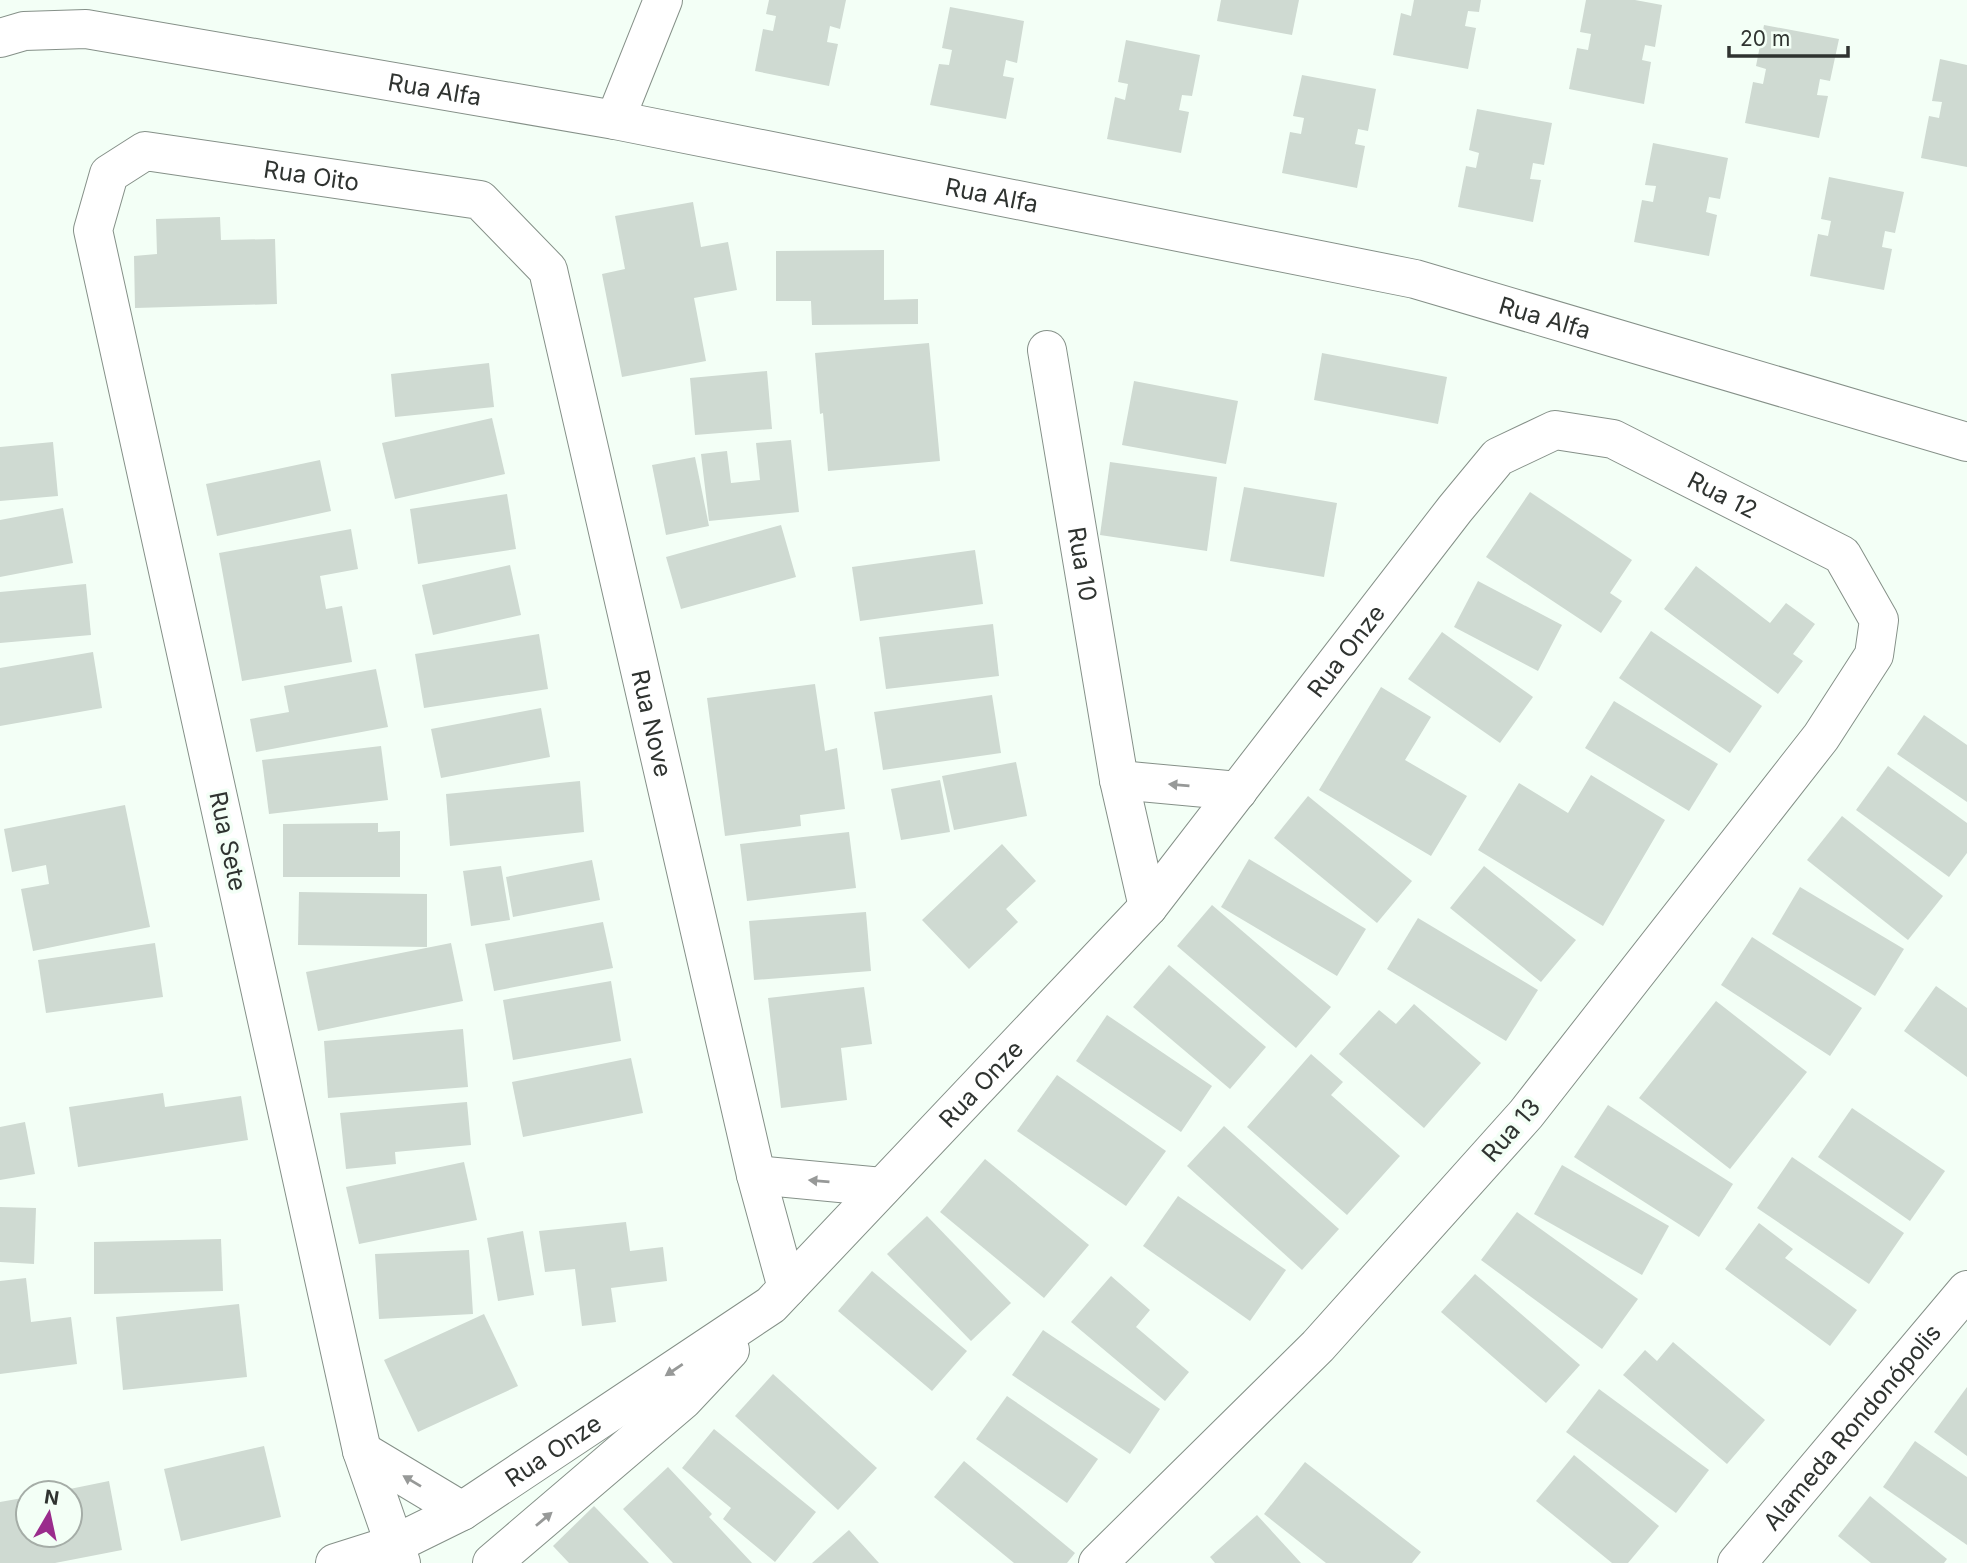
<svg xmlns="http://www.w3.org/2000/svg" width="1967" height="1563" font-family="Inter,sans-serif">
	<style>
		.building { fill: #cfdad2 }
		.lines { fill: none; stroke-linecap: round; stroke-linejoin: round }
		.minor-casing { stroke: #859088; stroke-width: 40 }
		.minor { stroke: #fff; stroke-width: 38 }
		.oneway { fill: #979998 }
		.labels { text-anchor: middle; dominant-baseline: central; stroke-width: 7; stroke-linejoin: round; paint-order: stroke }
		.street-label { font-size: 24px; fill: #2f3330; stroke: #f3fff6 }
	</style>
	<rect width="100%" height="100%" fill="#f3fff6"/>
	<g class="building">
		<polygon points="769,0 846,0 840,29 830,26 827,42 838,44 829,86 755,71 763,29 773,31 776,16 766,14"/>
		<polygon points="1221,0 1299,0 1292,35 1217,21"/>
		<polygon points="1414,0 1481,0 1479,12 1468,11 1465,26 1476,28 1468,69 1393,55 1401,13 1411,16"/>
		<polygon points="1586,0 1635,0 1662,5 1655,47 1645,45 1642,60 1651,62 1644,104 1569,89 1577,48 1588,50 1591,34 1580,32"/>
		<polygon points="950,7 1024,21 1017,63 1006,60 1003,76 1014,78 1006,119 930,105 939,64 949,65 952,50 942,48"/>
		<polygon points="1764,25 1839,39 1830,81 1820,79 1817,95 1828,96 1819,138 1745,123 1753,82 1763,84 1766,69 1756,66"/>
		<polygon points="1126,40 1200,55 1192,96 1182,95 1179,110 1189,112 1181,153 1107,139 1115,97 1125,100 1128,84 1118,82"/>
		<polygon points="1940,59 1967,65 1967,167 1921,158 1929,116 1939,118 1942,102 1932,101"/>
		<polygon points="1302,75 1376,89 1368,131 1358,129 1355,144 1365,146 1357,188 1282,173 1290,132 1301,134 1304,118 1293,116"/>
		<polygon points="1477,109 1552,123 1544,165 1533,163 1530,179 1541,180 1533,222 1458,207 1466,166 1476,168 1479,153 1469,150"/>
		<polygon points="1653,143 1728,158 1720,199 1709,197 1706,212 1717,215 1709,256 1634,242 1642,200 1653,202 1656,186 1645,185"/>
		<polygon points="1829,177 1904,192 1895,233 1885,231 1882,247 1892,249 1884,290 1810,276 1818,234 1828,236 1831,221 1821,219"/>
		<polygon points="693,202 701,247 728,242 737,290 694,298 706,361 622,377 602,274 625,269 615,216"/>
		<polygon points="220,217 221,240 275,239 277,304 135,308 134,256 157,254 156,219"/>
		<polygon points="884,250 884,300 918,299 918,324 812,325 811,301 776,301 776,251"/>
		<polygon points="929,343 940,461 828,471 823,413 820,414 815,353"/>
		<polygon points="1322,353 1447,377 1438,424 1314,400"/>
		<polygon points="489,363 494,407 395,417 391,374"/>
		<polygon points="767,371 772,429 695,435 690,378"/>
		<polygon points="1134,381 1238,401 1226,464 1122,445"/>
		<polygon points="492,418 505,474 395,499 382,443"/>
		<polygon points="791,440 799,512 709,521 701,454 727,451 731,483 760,480 756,443"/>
		<polygon points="53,442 58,496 0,501 0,447"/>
		<polygon points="695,457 709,526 666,535 652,465"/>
		<polygon points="320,460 331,511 217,536 206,484"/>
		<polygon points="1110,462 1217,477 1207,551 1100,535"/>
		<polygon points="1244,487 1337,503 1324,577 1230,561"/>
		<polygon points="1530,492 1632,560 1610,593 1622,601 1601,633 1486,557"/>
		<polygon points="507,494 516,549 418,564 410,509"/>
		<polygon points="63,508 73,563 0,577 0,520"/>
		<polygon points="781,525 796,577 681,609 666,557"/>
		<polygon points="351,529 358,569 320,576 326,609 342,606 352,662 242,681 219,553"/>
		<polygon points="975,550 983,604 860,621 852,567"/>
		<polygon points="510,565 521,615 433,635 422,585"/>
		<polygon points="1696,566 1770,623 1786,603 1815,624 1793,654 1803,661 1778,694 1664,609"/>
		<polygon points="1478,581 1562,625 1538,671 1454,627"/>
		<polygon points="86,584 91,635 0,643 0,592"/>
		<polygon points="993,624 999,676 886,689 879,637"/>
		<polygon points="1651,631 1762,706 1730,753 1619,678"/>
		<polygon points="1442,632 1533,697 1500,743 1408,679"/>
		<polygon points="539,634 548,689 424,708 415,654"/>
		<polygon points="93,652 102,708 0,726 0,668"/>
		<polygon points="376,669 388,727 256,752 250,719 289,712 284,686"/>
		<polygon points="815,684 825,751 837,748 845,809 800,815 801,826 725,836 707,698"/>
		<polygon points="1381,687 1431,717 1405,760 1467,796 1431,856 1319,790"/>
		<polygon points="992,695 1001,753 883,770 874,712"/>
		<polygon points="1614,701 1718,764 1689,811 1585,748"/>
		<polygon points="541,708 550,757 441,778 431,729"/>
		<polygon points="1924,715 1967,745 1967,802 1897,754"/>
		<polygon points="381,746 388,800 269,814 262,760"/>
		<polygon points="1016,762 1027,816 954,830 942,776"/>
		<polygon points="1888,766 1967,823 1967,853 1949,877 1856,810"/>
		<polygon points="1591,775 1665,820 1603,926 1478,850 1519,783 1568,813"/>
		<polygon points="940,780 950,832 901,840 891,789"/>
		<polygon points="580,781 584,832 450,846 446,794"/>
		<polygon points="1308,796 1412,881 1377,923 1274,838"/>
		<polygon points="125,805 150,927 33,951 21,889 49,884 46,865 12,872 4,829"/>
		<polygon points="1842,816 1943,896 1908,940 1807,860"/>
		<polygon points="378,823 378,832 400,831 400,877 283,877 283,824"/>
		<polygon points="849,832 856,888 747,901 740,844"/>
		<polygon points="1002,844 1036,881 1006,909 1018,922 969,969 922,920"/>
		<polygon points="1249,859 1366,929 1337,976 1221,907"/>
		<polygon points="592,860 600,900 513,917 506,877"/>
		<polygon points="501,866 510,920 471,926 463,871"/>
		<polygon points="1484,866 1576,940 1541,982 1450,908"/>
		<polygon points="1800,887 1904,949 1875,996 1772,934"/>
		<polygon points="299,892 427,894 427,947 298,945"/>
		<polygon points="1212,905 1331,1007 1296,1048 1177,946"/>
		<polygon points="866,912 871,971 754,980 749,921"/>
		<polygon points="1418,918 1538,990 1506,1041 1387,969"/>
		<polygon points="603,922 613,968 494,991 485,944"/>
		<polygon points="1752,937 1862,1008 1830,1056 1721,985"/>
		<polygon points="155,943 163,997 46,1013 38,960"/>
		<polygon points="451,943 463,1001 318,1031 306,972"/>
		<polygon points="1169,965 1266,1047 1230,1089 1133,1007"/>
		<polygon points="611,981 621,1041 513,1060 503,1000"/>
		<polygon points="1936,986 1967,1008 1967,1077 1904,1031"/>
		<polygon points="864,987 872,1044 841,1048 847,1100 781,1108 768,998"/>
		<polygon points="1716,1001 1807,1072 1730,1169 1639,1098"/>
		<polygon points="1414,1004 1481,1063 1424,1128 1339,1054 1379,1010 1396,1024"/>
		<polygon points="1107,1015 1212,1086 1181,1132 1076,1061"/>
		<polygon points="463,1029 468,1087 328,1098 324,1041"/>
		<polygon points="1311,1054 1343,1082 1331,1095 1400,1156 1347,1215 1247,1127"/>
		<polygon points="631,1058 643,1113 523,1137 512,1082"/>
		<polygon points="1057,1075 1166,1151 1126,1206 1017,1131"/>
		<polygon points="163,1093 165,1107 241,1096 248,1140 78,1167 69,1107"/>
		<polygon points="467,1102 471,1145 395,1152 396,1164 346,1169 340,1113"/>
		<polygon points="1608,1105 1733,1184 1699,1237 1574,1157"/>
		<polygon points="1852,1108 1945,1171 1910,1221 1818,1157"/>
		<polygon points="25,1122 35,1174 0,1180 0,1127"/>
		<polygon points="1224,1126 1339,1229 1302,1270 1187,1166"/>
		<polygon points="1792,1157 1904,1233 1869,1284 1757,1208"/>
		<polygon points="985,1159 1089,1245 1044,1298 940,1212"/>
		<polygon points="464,1162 477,1220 359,1244 346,1187"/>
		<polygon points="1562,1165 1669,1226 1642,1275 1534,1214"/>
		<polygon points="1178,1196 1286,1270 1250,1321 1143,1246"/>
		<polygon points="0,1207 36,1208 34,1264 0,1262"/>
		<polygon points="1517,1212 1638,1299 1602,1349 1481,1260"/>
		<polygon points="927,1216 1011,1303 971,1341 887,1254"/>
		<polygon points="626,1222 630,1251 663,1247 667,1281 611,1288 616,1322 582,1326 575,1269 545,1272 539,1231"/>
		<polygon points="1759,1223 1793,1249 1785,1258 1857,1310 1830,1346 1725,1269"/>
		<polygon points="523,1231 534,1295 498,1301 487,1238"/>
		<polygon points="221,1239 223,1291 94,1294 94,1242"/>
		<polygon points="469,1250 473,1314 379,1319 375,1254"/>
		<polygon points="872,1271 967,1351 932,1391 838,1311"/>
		<polygon points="1475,1274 1580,1365 1546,1403 1441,1312"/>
		<polygon points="1111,1276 1150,1310 1136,1327 1189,1372 1165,1401 1071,1322"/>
		<polygon points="26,1278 31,1322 71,1317 77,1364 0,1374 0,1281"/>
		<polygon points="239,1304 247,1377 123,1390 116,1317"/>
		<polygon points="484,1314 518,1386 418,1432 384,1360"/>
		<polygon points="1043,1330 1160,1409 1130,1454 1012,1375"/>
		<polygon points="1673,1342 1765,1420 1727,1464 1623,1375 1645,1350 1657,1361"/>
		<polygon points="773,1374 877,1468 838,1510 735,1416"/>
		<polygon points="1967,1387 1967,1456 1934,1432"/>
		<polygon points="1599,1389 1709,1470 1676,1513 1566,1432"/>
		<polygon points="1007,1396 1098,1459 1067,1503 976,1439"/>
		<polygon points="714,1429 816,1512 775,1562 723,1519 731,1508 682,1468"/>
		<polygon points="1915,1441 1967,1477 1967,1545 1883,1487"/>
		<polygon points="264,1446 281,1517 181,1541 164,1469"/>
		<polygon points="1574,1455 1659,1526 1628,1563 1612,1563 1536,1501"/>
		<polygon points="964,1461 1075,1553 1067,1563 1014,1563 934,1497"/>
		<polygon points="1305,1462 1421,1552 1412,1563 1326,1563 1264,1514"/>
		<polygon points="668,1467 712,1514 709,1517 752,1563 673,1563 623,1509"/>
		<polygon points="109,1481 122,1550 55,1563 0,1563 0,1502 28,1497 28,1535 70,1535 70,1493 55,1492"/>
		<polygon points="1870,1496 1947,1559 1944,1563 1871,1563 1838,1536"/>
		<polygon points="594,1506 649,1563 569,1563 553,1546"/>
		<polygon points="1257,1515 1301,1563 1215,1563 1210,1557"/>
		<polygon points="849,1530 879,1563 812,1563"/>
	</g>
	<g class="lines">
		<g class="minor-casing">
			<g id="minor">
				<path id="s1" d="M 0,38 L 24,31 L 86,29 L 615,120 L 1415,279 L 1967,442"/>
				<polyline points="615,120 663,0"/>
				<path id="s2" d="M 1047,350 L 1119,780 L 1148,907"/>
				<polyline points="1119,780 1238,791"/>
				<polyline points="756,1175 882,1187"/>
				<polyline points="362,1451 462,1511"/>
				<path id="s3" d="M 335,1563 L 395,1544 L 462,1511 L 771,1305 L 1148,907 L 1455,509 L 1498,457 L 1555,430 L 1613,439 L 1842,555 L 1879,620 L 1874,655 L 1821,737 L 1526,1114 L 1318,1346 L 1098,1563"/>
				<path id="s4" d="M 401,1563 L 362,1451 L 93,230 L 109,174 L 145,151 L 480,200 L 548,270 L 756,1175 L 787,1288"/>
				<polyline points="492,1563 683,1400 730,1350"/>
				<path id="s5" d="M 1737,1563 L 1967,1290"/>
			</g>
		</g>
		<use href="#minor" class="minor"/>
	</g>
	<defs><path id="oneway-solid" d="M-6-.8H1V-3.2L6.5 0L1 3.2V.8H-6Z" transform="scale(1.75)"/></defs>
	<g class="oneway">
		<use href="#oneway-solid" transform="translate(1179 785) rotate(-175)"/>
		<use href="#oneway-solid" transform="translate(819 1181) rotate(-175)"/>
		<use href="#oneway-solid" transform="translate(674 1370) rotate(146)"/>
		<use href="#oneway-solid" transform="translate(412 1481) rotate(-149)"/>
		<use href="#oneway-solid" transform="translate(544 1519) rotate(-40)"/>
	</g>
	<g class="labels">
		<g class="street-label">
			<text stroke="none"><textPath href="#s1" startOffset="441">Rua Alfa</textPath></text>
			<text stroke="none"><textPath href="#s4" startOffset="1638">Rua Oito</textPath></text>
			<text stroke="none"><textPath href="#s1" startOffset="1008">Rua Alfa</textPath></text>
			<text stroke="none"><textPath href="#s1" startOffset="1575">Rua Alfa</textPath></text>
			<text stroke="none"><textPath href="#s3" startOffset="1872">Rua 12</textPath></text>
			<text stroke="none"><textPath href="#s2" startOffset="217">Rua 10</textPath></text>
			<text stroke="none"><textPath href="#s3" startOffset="1381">Rua Onze</textPath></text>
			<text stroke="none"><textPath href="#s4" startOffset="2371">Rua Nove</textPath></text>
			<text transform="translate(228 841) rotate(78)">Rua Sete</text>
			<text stroke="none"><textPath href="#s3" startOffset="814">Rua Onze</textPath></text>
			<text transform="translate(1511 1130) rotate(-49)">Rua 13</text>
			<text stroke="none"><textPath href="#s5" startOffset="178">Alameda Rondonópolis</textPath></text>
			<text stroke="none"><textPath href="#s3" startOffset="247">Rua Onze</textPath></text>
		</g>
	</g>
	<g transform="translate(49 1514) rotate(9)"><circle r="33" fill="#f3fff6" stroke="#a5ada7" stroke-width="2"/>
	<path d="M0-5L12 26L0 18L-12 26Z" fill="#9a2c8c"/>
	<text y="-10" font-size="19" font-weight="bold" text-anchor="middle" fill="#2f3330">N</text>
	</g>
	<path d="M1729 46v10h119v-10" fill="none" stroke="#2f3330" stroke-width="3.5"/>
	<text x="1740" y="46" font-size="21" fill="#2f3330" stroke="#f3fff6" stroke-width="5" paint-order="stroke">20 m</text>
</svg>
